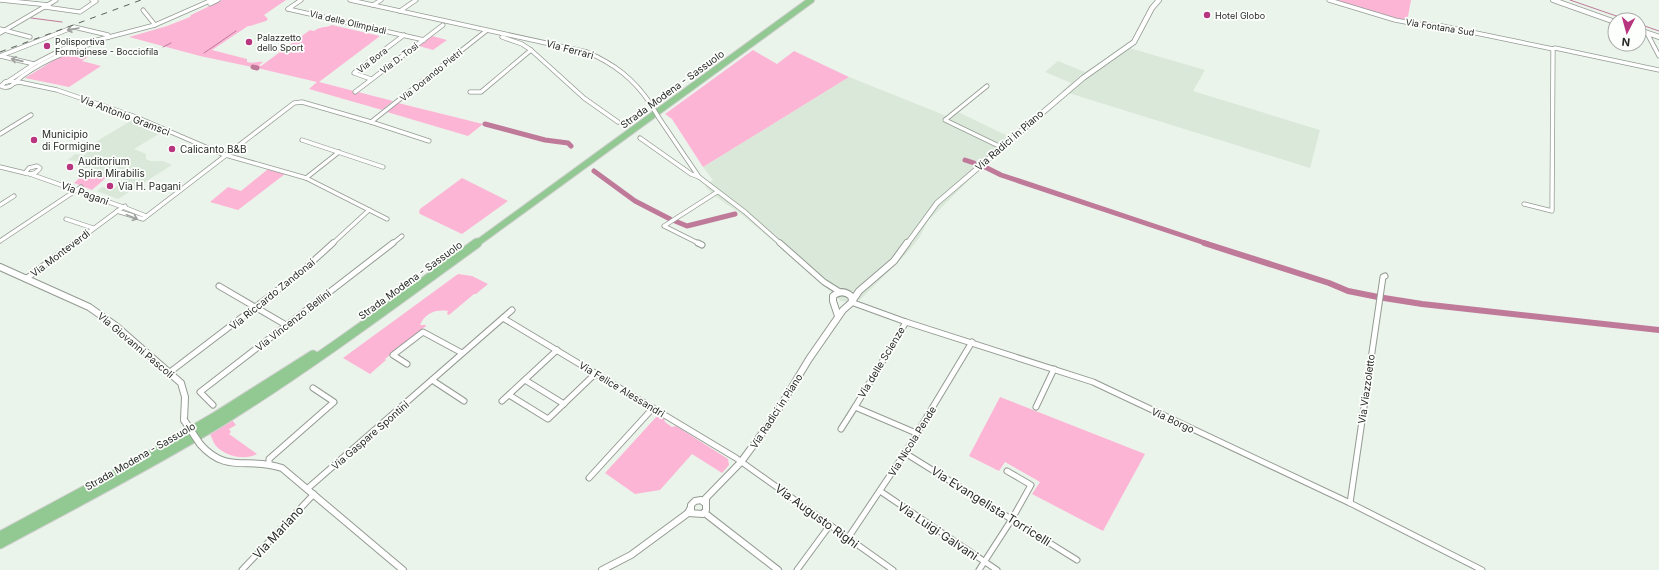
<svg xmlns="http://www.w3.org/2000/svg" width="1659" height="570" font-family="Inter,sans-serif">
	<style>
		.built { fill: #dae8d9 }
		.green { fill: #fdb5d6 }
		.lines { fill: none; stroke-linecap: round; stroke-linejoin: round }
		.stream { stroke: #bf7a9a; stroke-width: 1 }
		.canal-far1 { stroke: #bf7a9a; stroke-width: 5 }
		.canal { stroke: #bf7a9a; stroke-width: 6 }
		.minor-far1-casing { stroke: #949b93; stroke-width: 5 }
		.minor-casing { stroke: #949b93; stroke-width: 7 }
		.tertiary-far1-casing { stroke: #949b93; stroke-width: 6 }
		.tertiary-casing { stroke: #949b93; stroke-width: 8 }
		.trunk-far1-casing { stroke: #d0d0d0; stroke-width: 8 }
		.trunk-casing { stroke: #d0d0d0; stroke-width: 11 }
		.minor-far1 { stroke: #fff; stroke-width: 3.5 }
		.minor { stroke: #fff; stroke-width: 5 }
		.tertiary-far1 { stroke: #fff; stroke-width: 4.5 }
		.tertiary { stroke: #fff; stroke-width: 6 }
		.trunk-far1 { stroke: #92c892; stroke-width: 6 }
		.trunk { stroke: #92c892; stroke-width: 9 }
		.rail { stroke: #595e59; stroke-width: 1; stroke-dasharray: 6 6; stroke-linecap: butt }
		.minor-bridge-casing { stroke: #949b93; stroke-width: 5; stroke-linecap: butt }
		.tertiary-bridge-casing { stroke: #949b93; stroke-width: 8; stroke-linecap: butt }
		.minor-bridge { stroke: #fff; stroke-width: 3.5 }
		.tertiary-bridge { stroke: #fff; stroke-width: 6 }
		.oneway { stroke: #9ea09e }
		.poi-dot { fill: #b8367f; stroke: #fdfffd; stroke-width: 1.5 }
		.labels { text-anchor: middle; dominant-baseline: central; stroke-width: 3.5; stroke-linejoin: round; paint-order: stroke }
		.far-poi-label { font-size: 9px; fill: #282b28; stroke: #fdfffd; text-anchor: start }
		.far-street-label { font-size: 9px; fill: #282b28; stroke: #fdfffd }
		.street-label { font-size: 10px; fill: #282b28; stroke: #fdfffd }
		.poi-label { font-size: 10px; fill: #282b28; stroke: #fdfffd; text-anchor: start }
		.near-street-label { font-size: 12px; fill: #282b28; stroke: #fdfffd }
	</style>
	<rect width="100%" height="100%" fill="#ebf4eb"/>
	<g class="built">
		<polygon points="1126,47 1205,70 1193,91 1320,130 1310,168 1062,91 1071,83 1045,72 1058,61 1085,72"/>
		<polygon points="849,77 949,117 958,112 1014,139 980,169 928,221 919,238 907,253 860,300 847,302 841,301 779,246 741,214 712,194 705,186 713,180 703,167"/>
		<polygon points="139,116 167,129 134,149 146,154 146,159 150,161 163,161 172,165 118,199 97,191 102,187 114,188 124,179 84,174 91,167 82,169 83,162 68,160 75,154 85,155 86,154 84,152 90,149 87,147"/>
	</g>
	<g class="green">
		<path d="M 222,0 L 286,0 L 264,15 L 268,19 L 266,21 L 250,26 L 248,26 L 212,50 L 247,59 L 247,62 C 253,64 258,61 263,62 L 259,65 L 261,66 L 310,30 L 314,31 C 320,26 326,28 332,25 L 380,36 L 319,82 L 393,101 L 382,110 L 309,89 L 317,82 L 257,68 L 258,66 L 252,67 L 200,56 L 129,37 L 167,26 L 190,17 L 191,15 Z"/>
		<polygon points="1333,0 1411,0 1407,22"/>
		<polygon points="432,36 447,40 433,50 419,46"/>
		<polygon points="83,48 96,51 82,61 101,66 69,87 25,78 56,59"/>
		<polygon points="753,50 777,64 794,51 849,77 703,167 672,119 665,114"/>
		<polygon points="398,103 483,124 468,136 387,112"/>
		<polygon points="268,169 285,174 238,210 210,202 228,187 241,191"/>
		<polygon points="84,174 107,177 92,190 74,183"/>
		<polygon points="462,178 508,201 462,234 420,214 419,212 420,209"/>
		<path d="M 458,274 L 472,276 L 488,284 L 476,294 L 474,294 L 449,315 L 447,314 L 448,311 C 436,309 425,313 420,325 L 426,325 L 426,326 L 385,359 L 386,360 L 370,374 L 343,358 Z"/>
		<polygon points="1000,397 1145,454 1103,531 1032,494 1040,482 1005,462 999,471 969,456"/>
		<polygon points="658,415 664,419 665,422 672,427 676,426 728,459 729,465 722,473 692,454 660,490 635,494 605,473"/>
		<path d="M 232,420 L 236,425 L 229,429 L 231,432 L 229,434 L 257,454 C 245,461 225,456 216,446 C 213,442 212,438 210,434 Z"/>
	</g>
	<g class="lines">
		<g class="stream">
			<polyline points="1570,0 1628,20"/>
			<polyline points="31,18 62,22"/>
			<polyline points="1639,24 1659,31"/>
			<polyline points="163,47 171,43"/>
			<polyline points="204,53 236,31"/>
		</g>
		<g class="canal-far1">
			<polyline points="253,67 257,68"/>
			<polyline points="485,124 545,140 568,143 571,146"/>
			<polyline points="965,160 974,163"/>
			<polyline points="985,167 1001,175 1208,244"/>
			<polyline points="594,171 635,201 670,219"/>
			<polyline points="675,221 687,226 735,214"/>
		</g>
		<g class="canal">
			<polyline points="1204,243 1329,283 1348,291 1378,297"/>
			<polyline points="1384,298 1422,304 1659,330"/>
		</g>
		<g class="minor-far1-casing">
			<g id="minor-far1">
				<polyline points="0,0 49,5"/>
				<path d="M 350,0 L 587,52 C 614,64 633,78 650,103"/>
				<polyline points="1329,0 1395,20 1416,24 1442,26 1553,49"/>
				<polyline points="210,4 218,0"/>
				<polyline points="373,5 381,0"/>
				<polyline points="45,7 80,12 96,1 92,0"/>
				<polyline points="288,9 424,40"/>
				<polyline points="288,9 301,0"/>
				<polyline points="143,10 155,25"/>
				<polyline points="400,11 416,0"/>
				<polyline points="0,29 30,37"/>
				<polyline points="0,33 56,0"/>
				<polyline points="1647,33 1659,56"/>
				<polyline points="502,37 522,44 531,50 584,98 618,122"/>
				<polyline points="0,56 74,27 108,35 109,37"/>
				<polyline points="0,56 34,64"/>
				<polyline points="371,79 354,73 404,35"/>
				<path d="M 11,81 L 15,82 C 11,87 7,89 1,86 L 5,82 Z"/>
				<polyline points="7,82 34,64 63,49 155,25 212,0"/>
				<path d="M 15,82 C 37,63 65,52 93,43"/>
				<polyline points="15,83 19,82 57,90 136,117 222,154 306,178 387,219"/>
				<polyline points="987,86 945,120 1001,147"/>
				<polyline points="355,92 443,25"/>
				<polyline points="470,92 481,92 531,50"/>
				<polyline points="659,118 699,177 745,212 781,244"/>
				<polyline points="371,122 429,141"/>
				<polyline points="0,134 31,115"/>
				<polyline points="640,138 691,174 699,177"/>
				<polyline points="302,140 383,167"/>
				<path d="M 37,166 L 40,168 C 37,173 31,175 25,173 L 29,168 Z"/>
				<polyline points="0,167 25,173"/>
				<polyline points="30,174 123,207 73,244"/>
				<polyline points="306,178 339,152"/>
				<polyline points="1524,204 1552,211 1553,49 1555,48 1659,70"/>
				<polyline points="0,205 14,196"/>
				<polyline points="125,206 123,207 146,216"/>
				<polyline points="117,211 143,219 294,103 302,102 371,122 486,31"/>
				<polyline points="66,219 93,228"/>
				<polyline points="0,241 81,187"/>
				<polyline points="332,244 369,210"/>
				<polyline points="392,244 402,236"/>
				<polyline points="700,244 664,226 717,192"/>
			</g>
		</g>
		<g class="minor-casing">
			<g id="minor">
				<polyline points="698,243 702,245"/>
				<polyline points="780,243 824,282 840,292"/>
				<polyline points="27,278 74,243"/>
				<polyline points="219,286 286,325"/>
				<polyline points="851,302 906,322 1093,382 1350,503 1482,570"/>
				<polyline points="503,318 736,458 893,570"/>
				<polyline points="906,322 855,407 916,433"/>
				<polyline points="407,364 393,355 423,332 462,353"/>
				<polyline points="170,372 300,273 333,243"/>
				<polyline points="432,380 464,401"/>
				<polyline points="525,380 564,404"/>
				<polyline points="509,395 548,419 596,373"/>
				<polyline points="502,401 557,350"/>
				<polyline points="213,405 200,392 393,243"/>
				<polyline points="1036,407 1054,369"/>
				<polyline points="841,429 855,407"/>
				<polyline points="905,453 1077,560"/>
				<polyline points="269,463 269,459 334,402 313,388"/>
				<polyline points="589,478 653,408"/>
				<polyline points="307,489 512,310"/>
				<polyline points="880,491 997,570"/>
				<polyline points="1350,503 1383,277 1385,276"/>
				<polyline points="848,538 905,453 972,342"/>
				<polyline points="242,570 314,494"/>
				<polyline points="797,570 830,525"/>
				<polyline points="979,570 1012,519 1031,485 1007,471"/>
			</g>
		</g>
		<g class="tertiary-far1-casing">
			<g id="tertiary-far1">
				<polyline points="1553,0 1615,22"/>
				<polyline points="1639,30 1659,37"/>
				<polyline points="907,244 937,203 1083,78 1134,42 1152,8 1159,0"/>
			</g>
		</g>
		<g class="tertiary-casing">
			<g id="tertiary">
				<polyline points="0,267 89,307 116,326 181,383 185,397 184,420"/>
				<path d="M 838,316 L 833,301 L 833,296 C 839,291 845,291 851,296 L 852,300"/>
				<path d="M 200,444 C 227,475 248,456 282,468 L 403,570"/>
				<polyline points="703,501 741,462 772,420 809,359 843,310 851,303 859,291 894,261 907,243"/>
				<polyline points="691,511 691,505 695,501 701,500 705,503"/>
				<polyline points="688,513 703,514 706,510 706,499"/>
				<polyline points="706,514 778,570"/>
				<polyline points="602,570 631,555 688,513 690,509"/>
			</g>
		</g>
		<g class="trunk-far1-casing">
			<polyline id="trunk-far1" points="476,244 811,0"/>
		</g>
		<g class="trunk-casing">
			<g id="trunk">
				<polyline points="0,536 143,459 215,417 313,355"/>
				<path d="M 0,544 C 74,504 150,465 222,421 C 310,366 393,304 477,243"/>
			</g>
		</g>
		<use href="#minor-far1" class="minor-far1"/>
		<use href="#minor" class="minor"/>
		<use href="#tertiary-far1" class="tertiary-far1"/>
		<use href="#tertiary" class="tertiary"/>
		<use href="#trunk-far1" class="trunk-far1"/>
		<use href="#trunk" class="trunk"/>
		<polyline class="rail" points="0,52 141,0"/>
		<g class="minor-bridge-casing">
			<polyline id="minor-bridge" points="650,103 659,118"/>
		</g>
		<g class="tertiary-bridge-casing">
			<polyline id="tertiary-bridge" points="184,420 200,444"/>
		</g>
		<use href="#minor-bridge" class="minor-bridge"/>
		<use href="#tertiary-bridge" class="tertiary-bridge"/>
	</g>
	<defs><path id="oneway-shaft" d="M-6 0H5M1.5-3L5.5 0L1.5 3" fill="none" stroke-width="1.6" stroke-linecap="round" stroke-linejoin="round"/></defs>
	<g class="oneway">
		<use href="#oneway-shaft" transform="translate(73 29) rotate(170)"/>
		<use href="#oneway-shaft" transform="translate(17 60) rotate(-167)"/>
		<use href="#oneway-shaft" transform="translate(132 217) rotate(21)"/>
	</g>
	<g class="poi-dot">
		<circle cx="1207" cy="15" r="4"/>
		<circle cx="249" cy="42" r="4"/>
		<circle cx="47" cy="46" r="4"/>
		<circle cx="34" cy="140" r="4"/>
		<circle cx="172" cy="149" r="4"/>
		<circle cx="70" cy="167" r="4"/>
		<circle cx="110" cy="186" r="4"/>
	</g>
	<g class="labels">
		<g class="far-poi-label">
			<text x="1215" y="15">Hotel Globo</text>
			<text x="257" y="37">Palazzetto<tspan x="257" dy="10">dello Sport</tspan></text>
			<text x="55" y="41">Polisportiva<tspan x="55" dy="10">Formiginese - Bocciofila</tspan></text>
		</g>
		<g class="far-street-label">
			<text transform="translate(348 22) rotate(13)">Via delle Olimpiadi</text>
			<text transform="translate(1440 27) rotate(9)">Via Fontana Sud</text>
			<text transform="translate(399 58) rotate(-37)">Via D. Tosi</text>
			<text transform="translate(372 60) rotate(-38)">Via Bora</text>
			<text transform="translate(431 75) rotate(-39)">Via Dorando Pietri</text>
		</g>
		<g class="street-label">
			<text transform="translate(570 49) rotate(15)">Via Ferrari</text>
			<text transform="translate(672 89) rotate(-36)">Strada Modena - Sassuolo</text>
			<text transform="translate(125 115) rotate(21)">Via Antonio Gramsci</text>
			<text transform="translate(1009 140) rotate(-41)">Via Radici in Piano</text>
			<text transform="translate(85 193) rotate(20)">Via Pagani</text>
			<text transform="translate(60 253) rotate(-37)">Via Monteverdi</text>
			<text transform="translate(410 280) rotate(-36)">Strada Modena - Sassuolo</text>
			<text transform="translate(272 294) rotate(-39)">Via Riccardo Zandonai</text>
			<text transform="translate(293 320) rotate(-38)">Via Vincenzo Bellini</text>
			<text transform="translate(136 345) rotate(40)">Via Giovanni Pascoli</text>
			<text transform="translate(881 362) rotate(-59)">Via delle Scienze</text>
			<text transform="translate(622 389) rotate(31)">Via Felice Alessandri</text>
			<text transform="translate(1366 389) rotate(-82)">Via Viazzoletto</text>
			<text transform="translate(776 411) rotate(-57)">Via Radici in Piano</text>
			<text transform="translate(1173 420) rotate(25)">Via Borgo</text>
			<text transform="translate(370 435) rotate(-41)">Via Gaspare Spontini</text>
			<text transform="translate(912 441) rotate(-58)">Via Nicola Pende</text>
			<text transform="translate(140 456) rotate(-30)">Strada Modena - Sassuolo</text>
		</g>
		<g class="poi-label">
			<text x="42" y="134">Municipio<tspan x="42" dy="12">di Formigine</tspan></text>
			<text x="180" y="149">Calicanto B&amp;B</text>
			<text x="78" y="161">Auditorium<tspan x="78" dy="12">Spira Mirabilis</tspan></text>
			<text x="118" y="186">Via H. Pagani</text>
		</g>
		<g class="near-street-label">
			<text transform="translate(991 506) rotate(32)">Via Evangelista Torricelli</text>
			<text transform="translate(817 516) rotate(36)">Via Augusto Righi</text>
			<text transform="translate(938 531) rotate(34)">Via Luigi Galvani</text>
			<text transform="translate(278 532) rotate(-47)">Via Mariano</text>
		</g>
	</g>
	<g transform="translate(1627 32) rotate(186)"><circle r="19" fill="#fdfffd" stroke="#a8aaa8"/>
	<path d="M0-3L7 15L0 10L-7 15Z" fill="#b8367f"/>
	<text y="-6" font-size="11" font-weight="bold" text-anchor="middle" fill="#282b28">N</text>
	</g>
</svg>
